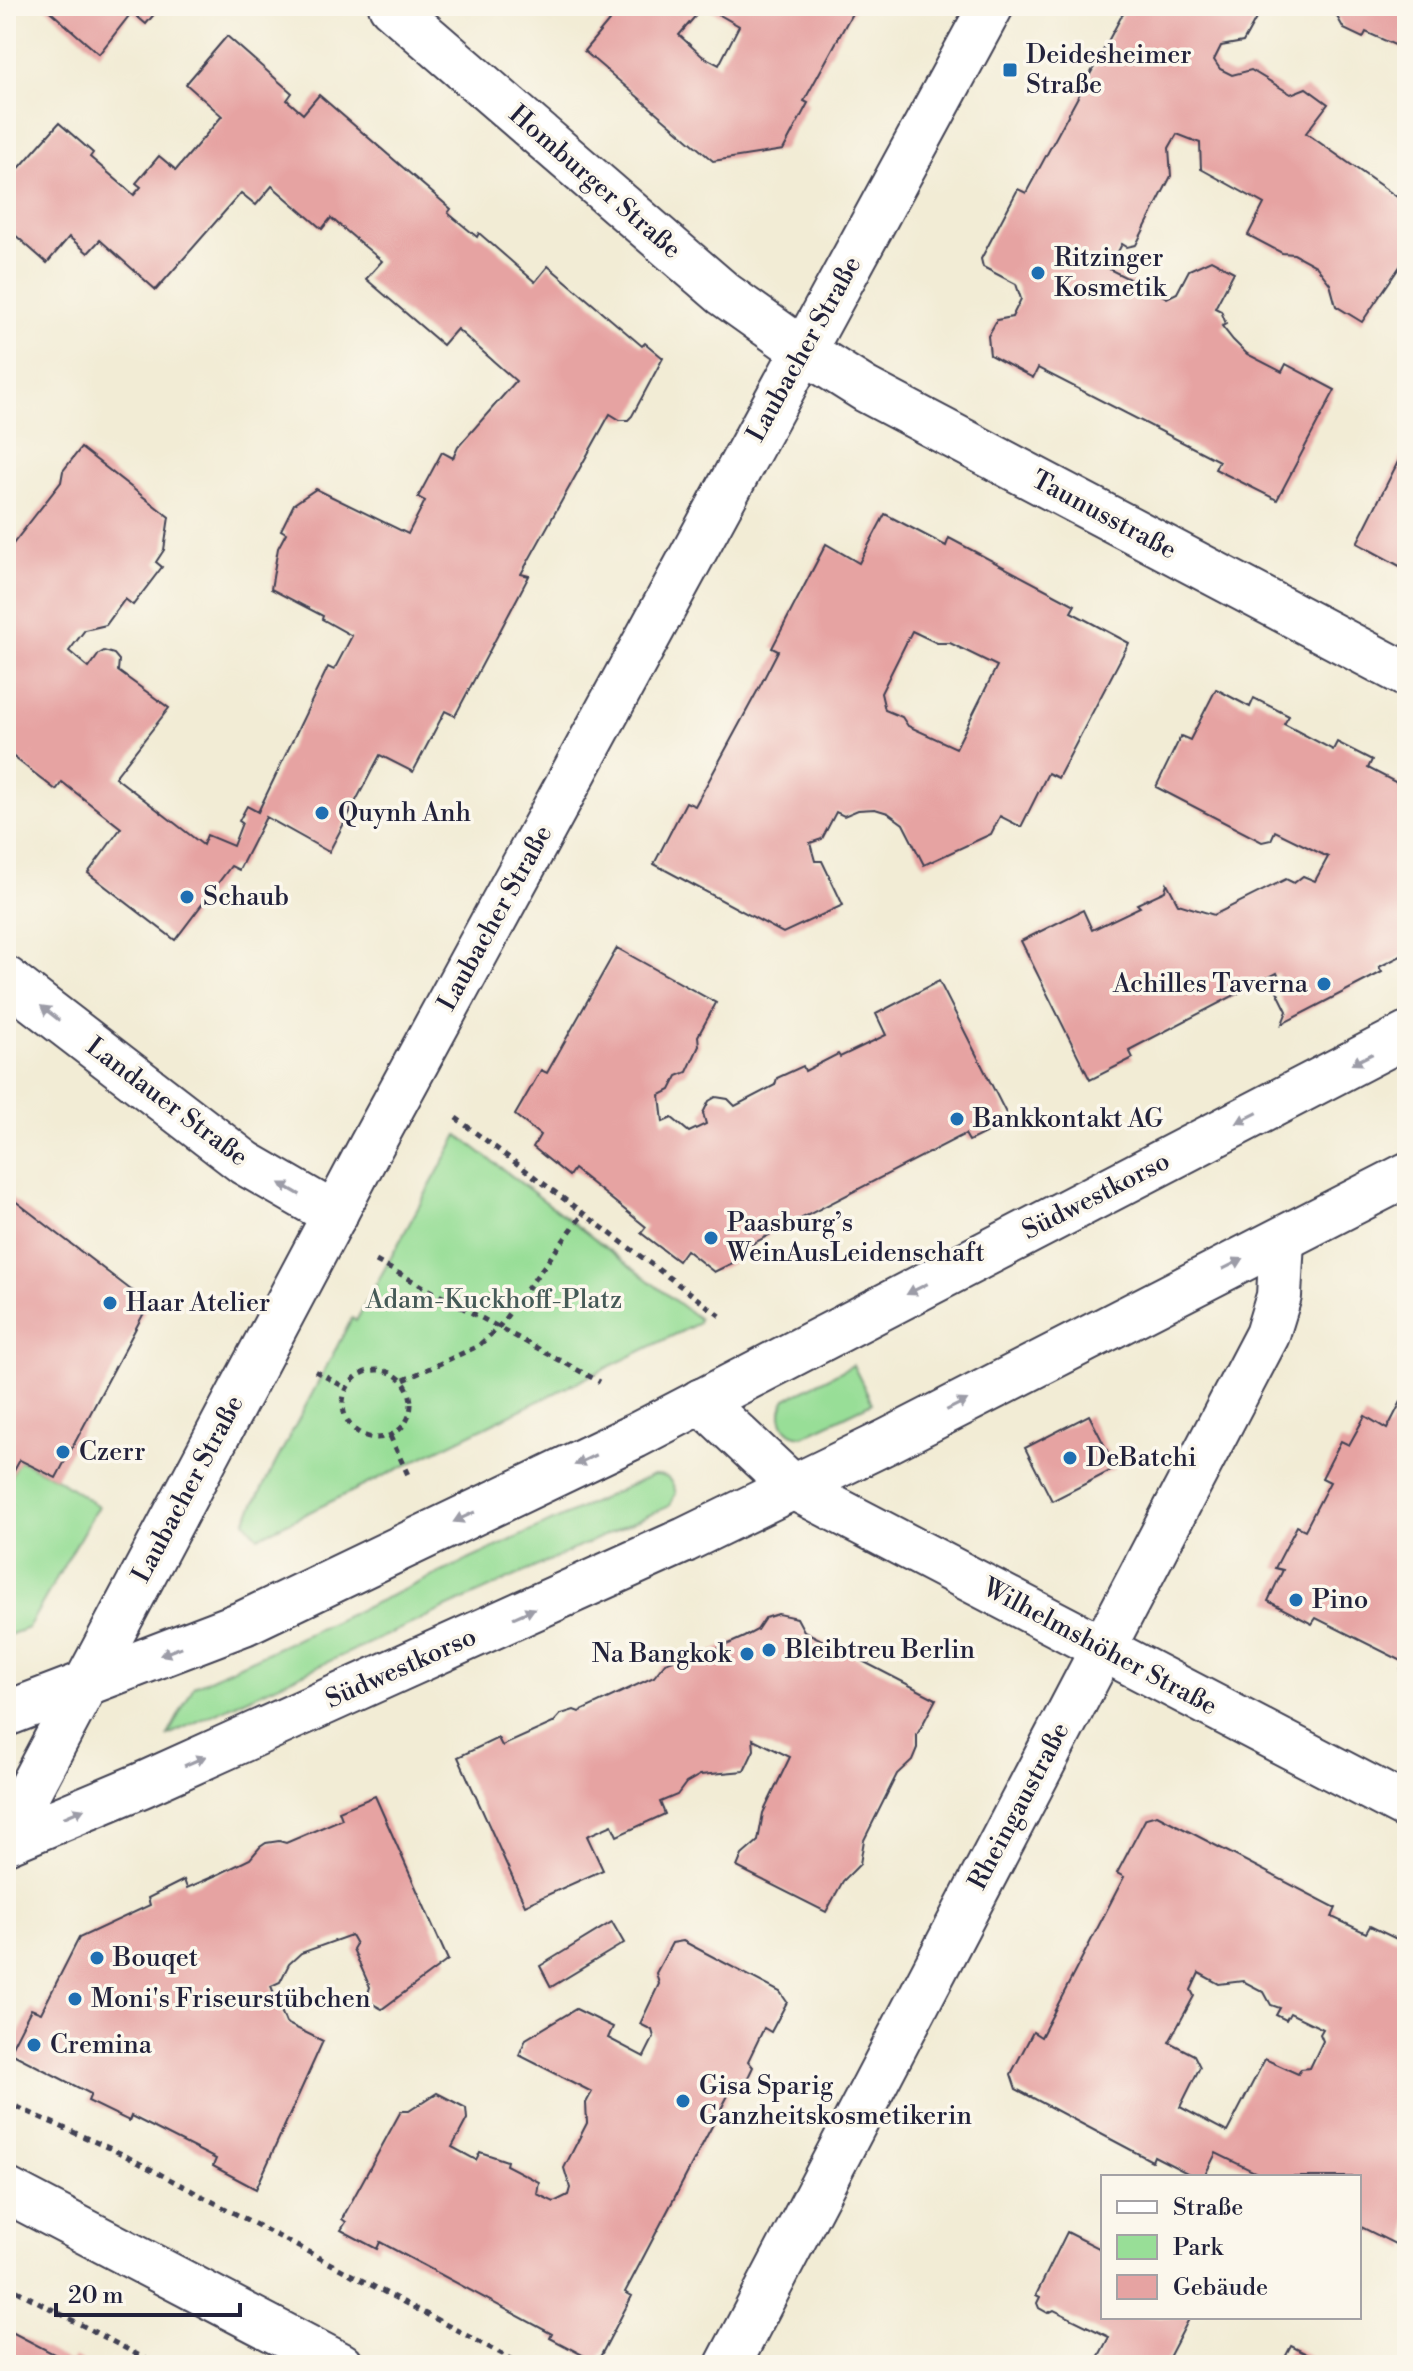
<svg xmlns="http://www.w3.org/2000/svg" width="1413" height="2371" font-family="'Libre Bodoni',serif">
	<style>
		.green { fill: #98de97; stroke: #5d8069; stroke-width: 2 }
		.building { fill: #e6a3a2; fill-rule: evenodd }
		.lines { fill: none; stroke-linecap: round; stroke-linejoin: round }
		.minor-casing { stroke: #414052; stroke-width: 48 }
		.path { stroke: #414052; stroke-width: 5; stroke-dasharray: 6 6; stroke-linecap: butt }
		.minor { stroke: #fff; stroke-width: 44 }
		.oneway { fill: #9c9ca7 }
		.poi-dot { fill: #1f6fb2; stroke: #fbf7ec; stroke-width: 3 }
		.labels { text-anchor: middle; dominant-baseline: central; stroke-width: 7; stroke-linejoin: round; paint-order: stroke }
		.poi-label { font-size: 26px; fill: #22223b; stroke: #fbf7ec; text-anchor: start }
		.street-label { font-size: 26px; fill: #22223b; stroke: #fbf7ec }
		.park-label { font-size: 26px; fill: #455a57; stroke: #fbf7ec }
	</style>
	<rect width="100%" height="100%" fill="#fbf7ec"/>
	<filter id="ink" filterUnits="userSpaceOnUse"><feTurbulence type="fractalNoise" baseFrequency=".0125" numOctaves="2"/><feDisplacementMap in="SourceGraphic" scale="16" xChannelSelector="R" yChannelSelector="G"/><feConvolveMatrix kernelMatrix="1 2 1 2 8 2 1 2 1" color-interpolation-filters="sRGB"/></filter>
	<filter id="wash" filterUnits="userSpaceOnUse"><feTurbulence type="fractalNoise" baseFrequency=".006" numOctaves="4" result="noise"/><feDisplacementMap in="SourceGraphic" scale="32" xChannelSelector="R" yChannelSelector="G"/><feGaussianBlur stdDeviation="1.8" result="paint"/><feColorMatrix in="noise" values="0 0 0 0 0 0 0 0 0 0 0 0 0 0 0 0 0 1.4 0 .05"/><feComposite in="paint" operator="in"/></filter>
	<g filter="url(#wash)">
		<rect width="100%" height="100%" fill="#f2ecd5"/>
		<g class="green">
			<polygon points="458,1135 699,1319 697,1324 258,1537 245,1521 352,1318 356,1321"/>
			<path d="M 853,1365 L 872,1403 L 803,1436 C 783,1435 775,1415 786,1399 Z"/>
			<polygon points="19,1460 56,1478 98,1506 28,1628 6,1636 6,1501 9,1496 6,1494 6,1485"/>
			<path d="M 653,1475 C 667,1474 672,1480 676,1493 L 669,1506 L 168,1735 L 194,1686 Z"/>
		</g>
		<g id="blocks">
			<g class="building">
				<polygon points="44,6 161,6 146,24 132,12 99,54"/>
				<path d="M 615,6 L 856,6 L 804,101 L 808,103 L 783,150 L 713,161 L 584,51 L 619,9 ZM 704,6 L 739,26 L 719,65 L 702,56 L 679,35 Z"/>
				<polygon points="1127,6 1263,6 1243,42 1221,46 1214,60 1220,69 1232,75 1251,70 1291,94 1306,88 1328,104 1306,133 1407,204 1407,256 1362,322 1336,306 1330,284 1316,266 1294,254 1282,253 1248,235 1264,204 1201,169 1200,143 1177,134 1169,148 1171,176 1136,245 1127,247 1122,244 1109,269 1167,298 1177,293 1189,270 1211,260 1234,272 1215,308 1221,311 1226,324 1222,326 1233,340 1247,354 1282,372 1286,364 1335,390 1277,500 1215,469 1219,461 1038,368 1033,378 990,355 988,336 997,320 1012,317 1021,299 1016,284 983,267 981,259 1018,189 1026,193"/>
				<polygon points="1331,6 1407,6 1406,50 1366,32 1363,38 1344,29"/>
				<polygon points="227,36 292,93 287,100 303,114 319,95 451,209 448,213 477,237 479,233 535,282 548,266 642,346 645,343 663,358 632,416 628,420 620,420 610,414 521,574 529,576 455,716 445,711 413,772 380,755 329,852 266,817 239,870 231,866 175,940 88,873 121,828 62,782 56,790 6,751 6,553 61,482 63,471 81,448 169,517 164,550 156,562 162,567 133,605 125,599 106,625 85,630 69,651 89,668 99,654 104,651 114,654 119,660 118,671 169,708 115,777 203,845 207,835 233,846 242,823 239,821 247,806 258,812 328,667 334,670 352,636 322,619 323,616 271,589 278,548 286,533 281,530 294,504 316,489 408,534 425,501 418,497 442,452 453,458 458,447 516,381 457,329 443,345 366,279 382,261 331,218 322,229 272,186 256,205 241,193 156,290 100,240 88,253 69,237 47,263 6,227 6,183 59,123 93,153 90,157 134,195 141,187 136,183 159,156 176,170 222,116 186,84"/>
				<polygon points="1407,444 1407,570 1357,543"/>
				<path d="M 885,514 L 946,546 L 949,538 L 1075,605 L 1071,612 L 1129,643 L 1058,778 L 1048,773 L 1021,827 L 1000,816 L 991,834 L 924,865 L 903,824 L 888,813 L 875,809 L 858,810 L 844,816 L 836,812 L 822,839 L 810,843 L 815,861 L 822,861 L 843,905 L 783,933 L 654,864 L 686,802 L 695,806 L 760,686 L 778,651 L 772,648 L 826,544 L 859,563 ZM 912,631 L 937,643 L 950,643 L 997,666 L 956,748 L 908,726 L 902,717 L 885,710 L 881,693 Z"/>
				<polygon points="1216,689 1250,707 1254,698 1289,716 1284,724 1333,750 1337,742 1372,760 1368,768 1407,788 1407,953 1379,967 1382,972 1282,1024 1287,1011 1275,987 1279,978 1277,973 1129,1050 1133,1058 1090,1080 1021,941 1083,910 1092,930 1140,907 1137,904 1165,891 1167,883 1178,904 1214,915 1286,879 1294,883 1303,876 1315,881 1328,857 1275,831 1271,840 1262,842 1156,787 1181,736 1190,740"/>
				<polygon points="617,948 716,1003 698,1036 699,1046 687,1072 677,1076 670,1090 660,1095 663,1122 672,1118 689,1132 706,1124 703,1113 709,1101 716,1097 728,1099 735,1106 775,1085 777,1078 803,1066 805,1071 838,1054 840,1057 886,1035 876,1014 939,981 1010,1121 969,1141 965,1134 752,1244 755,1252 714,1272 686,1250 678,1261 641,1233 646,1227 574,1169 569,1176 533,1147 540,1135 515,1115 541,1070 547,1073"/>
				<polygon points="6,1194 131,1290 145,1297 145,1311 56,1478 20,1460 6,1485"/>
				<polygon points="1407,1390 1407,1674 1400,1670 1404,1662 1316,1618 1312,1624 1268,1601 1283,1570 1275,1568 1297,1526 1305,1530 1330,1482 1322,1478 1341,1441 1349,1445 1365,1416 1387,1429"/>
				<polygon points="1089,1415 1116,1468 1052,1501 1025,1448"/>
				<polygon points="778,1614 797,1618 804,1631 936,1699 917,1735 917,1748 912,1760 897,1774 864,1840 860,1864 843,1881 826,1912 737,1867 742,1855 758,1841 763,1813 790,1757 753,1739 754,1750 744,1771 700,1775 686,1783 677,1795 660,1802 665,1814 617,1836 612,1825 587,1836 603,1870 525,1905 458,1757 498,1738 502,1746 553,1723 561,1714 574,1710 579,1712 654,1677 665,1663 676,1659 687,1663 744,1637 757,1630 765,1618"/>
				<polygon points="375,1796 448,1960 382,2009 366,2000 370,1987 353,1949 356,1944 351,1935 301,1953 289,1964 280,1982 271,1986 286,2023 323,2041 256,2189 213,2166 216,2159 131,2116 129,2121 88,2101 91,2094 9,2052 31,2009 41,2013 79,1938 150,1905 148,1898 184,1880 187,1888 219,1874 250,1859 260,1847 266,1843 279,1841 286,1843 342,1819 339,1811"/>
				<path d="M 1157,1815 L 1336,1908 L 1332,1917 L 1366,1933 L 1370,1926 L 1407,1944 L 1407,2250 L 1359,2226 L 1359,2177 L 1261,2177 L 1261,2175 L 1216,2153 L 1204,2177 L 1195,2177 L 1154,2156 L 1152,2161 L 1016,2089 L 1011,2074 L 1033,2032 L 1041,2037 L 1124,1877 L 1117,1873 L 1146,1818 ZM 1199,1973 L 1219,1984 L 1243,1981 L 1264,1992 L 1271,2005 L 1280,2008 L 1276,2015 L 1286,2020 L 1290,2013 L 1323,2029 L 1320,2034 L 1323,2041 L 1310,2068 L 1301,2069 L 1298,2074 L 1265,2059 L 1227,2132 L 1180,2107 L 1200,2067 L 1194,2055 L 1169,2042 L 1194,1996 L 1191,1990 Z"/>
				<polygon points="612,1922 624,1943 551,1987 540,1966"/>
				<polygon points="683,1941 780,1992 787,2002 771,2032 764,2028 748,2061 753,2067 743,2088 733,2086 633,2277 625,2292 632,2296 599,2359 592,2360 550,2338 552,2334 380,2242 377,2249 341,2230 346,2222 342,2219 401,2111 409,2111 437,2093 466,2108 467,2119 452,2147 476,2160 480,2152 507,2161 506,2165 539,2182 537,2194 554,2202 568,2195 570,2188 564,2168 587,2123 586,2103 592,2092 519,2055 526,2039 576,2009 613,2027 608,2038 644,2057 654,2037 652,2030 640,2024 659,1984 656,1973 672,1943"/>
				<polygon points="1067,2232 1103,2250 1103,2317 1190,2317 1165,2365 1094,2365 1109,2337 1054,2310 1048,2313 1039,2308 1037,2303 1040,2297 1036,2295"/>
				<polygon points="6,2329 71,2363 74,2357 90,2365 6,2365"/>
				<polygon points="1291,2346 1328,2365 1281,2365"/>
			</g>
		</g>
	</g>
	<g filter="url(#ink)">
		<use href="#blocks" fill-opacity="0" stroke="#414052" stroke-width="2"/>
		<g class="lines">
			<g class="minor-casing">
				<g id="minor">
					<polyline points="391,6 724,294 804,351 866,390 1407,675"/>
					<polyline points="6,979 245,1163 335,1215"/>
					<polyline points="701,1401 793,1487 1407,1807"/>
					<polyline points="6,1714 244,1623 635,1436 1407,1035"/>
					<polyline points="6,1834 371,1146 991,6"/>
					<polyline points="6,1842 142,1785 685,1540 888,1441 1407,1175"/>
					<polyline points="6,2190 341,2365"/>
					<polyline points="728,2365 1267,1335 1279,1296 1282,1240"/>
				</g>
			</g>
			<g class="path">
				<polyline points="456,1118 723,1318"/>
				<polyline points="376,1261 600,1382"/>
				<circle cx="377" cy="1404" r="34"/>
				<polyline points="315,1371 346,1388"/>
				<polyline points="404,1380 478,1346 498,1328 583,1214"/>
				<polyline points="390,1436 409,1477"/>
				<polyline points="6,2102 120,2153 523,2365"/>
				<polyline points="6,2285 157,2365"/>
			</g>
			<use href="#minor" class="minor"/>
		</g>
		<defs><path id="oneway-solid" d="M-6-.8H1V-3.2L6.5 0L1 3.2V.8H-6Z" transform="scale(2)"/></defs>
		<g class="oneway">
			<use href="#oneway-solid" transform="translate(50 1013) rotate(-142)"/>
			<use href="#oneway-solid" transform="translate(1362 1059) rotate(153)"/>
			<use href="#oneway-solid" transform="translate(1247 1118) rotate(153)"/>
			<use href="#oneway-solid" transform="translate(290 1189) rotate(-150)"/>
			<use href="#oneway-solid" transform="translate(1233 1264) rotate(-27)"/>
			<use href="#oneway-solid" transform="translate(917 1289) rotate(153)"/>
			<use href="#oneway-solid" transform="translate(957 1405) rotate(-27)"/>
			<use href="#oneway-solid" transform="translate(585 1460) rotate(154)"/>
			<use href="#oneway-solid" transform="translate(464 1517) rotate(155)"/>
			<use href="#oneway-solid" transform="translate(524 1613) rotate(-24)"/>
			<use href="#oneway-solid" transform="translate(171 1651) rotate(159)"/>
			<use href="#oneway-solid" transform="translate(195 1761) rotate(-24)"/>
			<use href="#oneway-solid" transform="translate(74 1813) rotate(-23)"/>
		</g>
	</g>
	<g class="poi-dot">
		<rect x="1002" y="62" width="16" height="16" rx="4"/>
		<circle cx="1038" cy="273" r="8"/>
		<circle cx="322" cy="813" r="8"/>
		<circle cx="187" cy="897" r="8"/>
		<circle cx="1324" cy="984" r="8"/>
		<circle cx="957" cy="1119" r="8"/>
		<circle cx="711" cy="1238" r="8"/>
		<circle cx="110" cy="1303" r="8"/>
		<circle cx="63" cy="1452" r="8"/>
		<circle cx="1070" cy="1458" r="8"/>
		<circle cx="1296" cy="1600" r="8"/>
		<circle cx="769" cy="1650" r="8"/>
		<circle cx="747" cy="1654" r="8"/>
		<circle cx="97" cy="1958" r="8"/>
		<circle cx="75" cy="1999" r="8"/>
		<circle cx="34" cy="2045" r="8"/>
		<circle cx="683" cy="2101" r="8"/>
	</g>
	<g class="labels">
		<g class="poi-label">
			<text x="1026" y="55">Deidesheimer<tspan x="1026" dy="30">Straße</tspan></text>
			<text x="1054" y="258">Ritzinger<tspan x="1054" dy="30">Kosmetik</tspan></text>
			<text x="338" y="813">Quynh Anh</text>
			<text x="203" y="897">Schaub</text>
			<text x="1308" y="984" text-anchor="end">Achilles Taverna</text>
			<text x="973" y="1119">Bankkontakt AG</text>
			<text x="727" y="1223">Paasburg’s<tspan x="727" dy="30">WeinAusLeidenschaft</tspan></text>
			<text x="126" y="1303">Haar Atelier</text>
			<text x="79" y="1452">Czerr</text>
			<text x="1086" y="1458">DeBatchi</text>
			<text x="1312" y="1600">Pino</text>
			<text x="785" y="1650">Bleibtreu Berlin</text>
			<text x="731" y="1654" text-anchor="end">Na Bangkok</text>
			<text x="113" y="1958">Bouqet</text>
			<text x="91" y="1999">Moni's Friseurstübchen</text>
			<text x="50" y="2045">Cremina</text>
			<text x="699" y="2086">Gisa Sparig<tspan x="699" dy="30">Ganzheitskosmetikerin</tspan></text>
		</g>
		<g class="street-label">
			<text transform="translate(595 182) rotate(41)">Homburger Straße</text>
			<text transform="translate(804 349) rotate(-61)">Laubacher Straße</text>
			<text transform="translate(1104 515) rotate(28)">Taunusstraße</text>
			<text transform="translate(495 918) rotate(-61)">Laubacher Straße</text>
			<text transform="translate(167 1102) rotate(37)">Landauer Straße</text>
			<text transform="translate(1096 1196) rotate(-27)">Südwestkorso</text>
			<text transform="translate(188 1489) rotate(-62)">Laubacher Straße</text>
			<text transform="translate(1100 1647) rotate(28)">Wilhelmshöher Straße</text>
			<text transform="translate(401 1668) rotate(-24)">Südwestkorso</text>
			<text transform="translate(1019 1806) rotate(-62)">Rheingaustraße</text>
		</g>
		<g class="park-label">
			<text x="494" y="1300">Adam-Kuckhoff-Platz</text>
		</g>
	</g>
	<rect width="1413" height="2371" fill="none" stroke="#fbf7ec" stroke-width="32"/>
	<rect x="1101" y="2175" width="260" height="144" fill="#fbf7ec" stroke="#a4a2a5" stroke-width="2"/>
	<rect x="1117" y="2201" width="40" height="12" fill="#ffffff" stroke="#a4a2a5" stroke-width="2"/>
	<text x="1173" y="2215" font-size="24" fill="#22223b">Straße</text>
	<rect x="1117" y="2235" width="40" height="24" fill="#98de97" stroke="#a4a2a5" stroke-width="2"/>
	<text x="1173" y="2255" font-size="24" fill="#22223b">Park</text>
	<rect x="1117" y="2275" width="40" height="24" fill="#e6a3a2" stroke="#a4a2a5" stroke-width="2"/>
	<text x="1173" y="2295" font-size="24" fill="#22223b">Gebäude</text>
	<path d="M56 2303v12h184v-12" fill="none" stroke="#22223b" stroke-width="4"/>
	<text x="68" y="2303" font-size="24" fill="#22223b" stroke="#fbf7ec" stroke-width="6" paint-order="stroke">20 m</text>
</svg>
